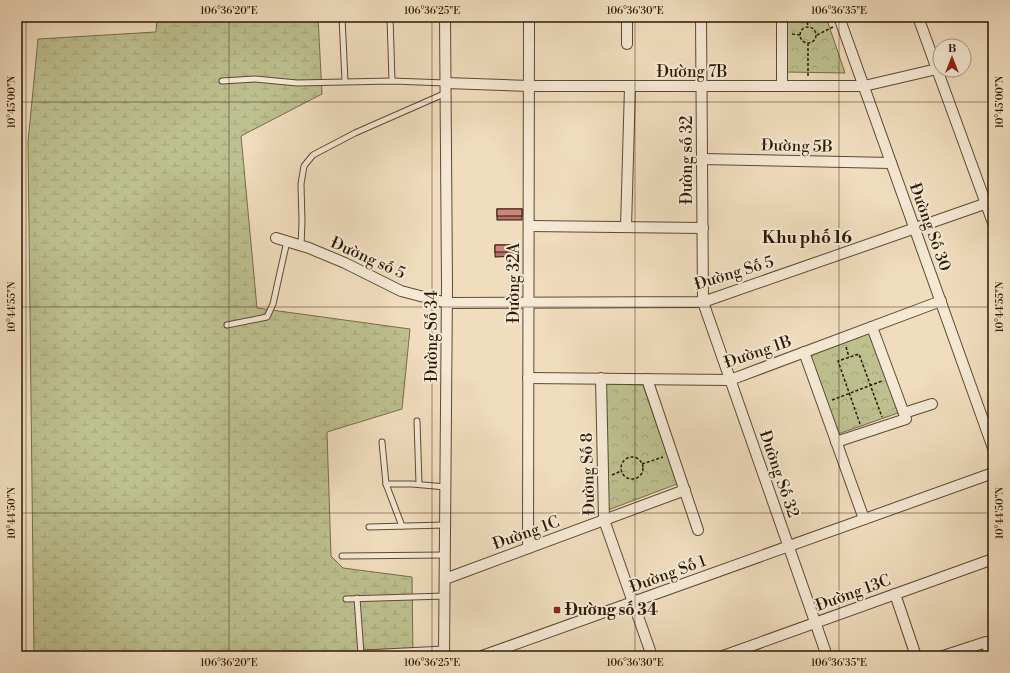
<svg xmlns="http://www.w3.org/2000/svg" width="1010" height="673" font-family="'Libre Bodoni',serif">
	<style>
		.wetland { fill: url(#wetland-marsh); stroke: #766c4a }
		.park { fill: url(#park-crowns); stroke: #766c4a }
		.lines { fill: none; stroke-linecap: round; stroke-linejoin: round }
		.service-casing { stroke: #5e4934; stroke-width: 7 }
		.minor-casing { stroke: #5e4934; stroke-width: 12 }
		.path { stroke: #2e1806; stroke-width: 1.5; stroke-dasharray: 3 2; stroke-linecap: butt }
		.service { stroke: #f5e9d5; stroke-width: 5 }
		.minor { stroke: #f5e9d5; stroke-width: 10 }
		.wall { fill: #b4706b; stroke: #2e1806 }
		.building { fill: #d1827c; stroke: #2e1806 }
		.ticks { fill: none; stroke: #2e1806; stroke-width: 1; stroke-opacity: 0.45 }
		.poi-dot { fill: #8f2418; stroke: #f5e9d5; stroke-width: 1.5 }
		.labels { text-anchor: middle; dominant-baseline: central; stroke-width: 4; stroke-linejoin: round; paint-order: stroke }
		.street-label { font-size: 16px; fill: #2e1806; stroke: #f5e9d5 }
		.poi-label { font-size: 16px; font-weight: bold; fill: #2e1806; stroke: #f5e9d5; text-anchor: start }
		.neighbourhood-label { font-size: 17px; font-weight: bold; fill: #2e1806; stroke: #f5e9d5 }
		.neatline { fill: none; stroke: #2e1806; stroke-width: 1.5 }
		.ticks-label { font-size: 10px; text-anchor: middle; fill: #2e1806 }
	</style>
	<defs>
		<pattern id="wetland-marsh" width="20" height="14" patternUnits="userSpaceOnUse"><rect width="20" height="14" fill="#bdc08f"/><path d="M1 5h8M5 5V1M11 12h8M15 12V8" fill="none" stroke="#a3a47a"/></pattern>
		<pattern id="park-crowns" width="20" height="18" patternUnits="userSpaceOnUse"><rect width="20" height="18" fill="#bdc08f"/><path d="M2 6a3 3 0 1 1 6 0M12 15a3 3 0 1 1 6 0" fill="none" stroke="#a3a47a"/></pattern>
	</defs>
	<rect width="100%" height="100%" fill="#f0ddbe"/>
	<filter id="stains"><feTurbulence type="fractalNoise" baseFrequency=".005" numOctaves="4"/><feColorMatrix values="0 0 0 0 .2 0 0 0 0 .09 0 0 0 0 .02 0 0 0 .5 -.17"/></filter>
	<radialGradient id="worn" r=".72"><stop offset=".6" stop-color="#630" stop-opacity="0"/><stop offset="1" stop-color="#630" stop-opacity=".3"/></radialGradient>
	<polygon class="wetland" points="157,17 318,17 322,94 241,136 257,308 410,329 402,409 327,432 331,556 343,568 412,577 413,656 34,656 28,142 38,39 156,32"/>
	<g class="park">
		<polygon points="784,17 826,17 845,73 785,72"/>
		<polygon points="870,333 898,413 838,434 810,355"/>
		<polygon points="606,384 643,385 677,484 608,510"/>
	</g>
	<g class="lines">
		<g class="service-casing">
			<g id="service">
				<polyline points="342,17 345,81"/>
				<polyline points="390,17 392,81"/>
				<polyline points="222,81 255,79 297,83 392,81 446,83"/>
				<polyline points="301,246 302,222 301,184 304,166 313,155 355,133 446,93"/>
				<polyline points="227,325 267,317 273,304 287,241"/>
				<polyline points="417,421 419,484"/>
				<polyline points="382,442 386,484 412,484 446,487"/>
				<polyline points="386,484 402,526"/>
				<polyline points="369,527 445,525"/>
				<polyline points="342,556 445,555"/>
				<polyline points="357,598 361,654"/>
				<polyline points="346,599 445,596"/>
				<polyline points="359,656 365,653 444,649"/>
			</g>
		</g>
		<g class="minor-casing">
			<g id="minor">
				<polyline points="627,17 627,44"/>
				<polyline points="701,17 703,302 827,656"/>
				<polyline points="782,17 782,86"/>
				<polyline points="839,17 993,448"/>
				<polyline points="918,17 993,223"/>
				<polyline points="446,83 529,86 864,86 937,69"/>
				<polyline points="702,159 891,163"/>
				<polyline points="529,226 703,228"/>
				<polyline points="626,227 630,87"/>
				<polyline points="276,238 309,248 345,263 401,291 447,303 703,302 993,201"/>
				<polyline points="804,352 864,519"/>
				<polyline points="528,378 730,380 941,301"/>
				<polyline points="601,378 604,520 652,656"/>
				<polyline points="647,379 698,530"/>
				<polyline points="904,413 932,404"/>
				<polyline points="836,442 906,419 872,327"/>
				<polyline points="528,548 529,17"/>
				<polyline points="445,579 685,490"/>
				<polyline points="895,594 916,656"/>
				<polyline points="444,656 447,286 445,17"/>
				<polyline points="482,656 993,473"/>
				<polyline points="723,656 993,559"/>
				<polyline points="943,656 986,642 991,656"/>
			</g>
		</g>
		<g class="path">
			<polyline points="806,17 808,26"/>
			<circle cx="808" cy="35" r="8"/>
			<polyline points="792,34 800,35"/>
			<polyline points="817,35 833,27"/>
			<polyline points="808,43 808,78"/>
			<polyline points="846,347 849,357"/>
			<polyline points="832,400 882,381"/>
			<polyline points="860,424 838,361 859,354 882,417"/>
			<circle cx="632" cy="468" r="11"/>
			<polyline points="642,464 663,457"/>
			<polyline points="612,475 621,471"/>
		</g>
		<use href="#service" class="service"/>
		<use href="#minor" class="minor"/>
	</g>
	<g class="wall">
		<rect x="497" y="209" width="25" height="11"/>
		<polygon points="495,245 519,245 519,256 495,257"/>
	</g>
	<g class="building">
		<rect x="497" y="209" width="25" height="7"/>
		<rect x="495" y="245" width="24" height="7"/>
	</g>
	<path class="ticks" d="M 26,17 L 26,656M 229,17 L 229,656M 432,17 L 432,656M 635,17 L 635,656M 839,17 L 839,656M 17,102 L 993,102M 17,307 L 993,307M 17,513 L 993,513"/>
	<rect class="poi-dot" x="553" y="606" width="8" height="8" rx="2"/>
	<g class="labels">
		<g class="street-label">
			<text x="692" y="72">Đường 7B</text>
			<text transform="translate(797 146) rotate(1)">Đường 5B</text>
			<text transform="translate(687 160) rotate(-90)">Đường số 32</text>
			<text transform="translate(930 227) rotate(70)">Đường Số 30</text>
			<text transform="translate(368 258) rotate(24)">Đường số 5</text>
			<text transform="translate(734 273) rotate(-17)">Đường Số 5</text>
			<text transform="translate(514 283) rotate(-90)">Đường 32A</text>
			<text transform="translate(432 336) rotate(-90)">Đường Số 34</text>
			<text transform="translate(758 352) rotate(-19)">Đường 1B</text>
			<text transform="translate(588 474) rotate(-92)">Đường Số 8</text>
			<text transform="translate(779 474) rotate(71)">Đường Số 32</text>
			<text transform="translate(526 533) rotate(-20)">Đường 1C</text>
			<text transform="translate(668 574) rotate(-20)">Đường Số 1</text>
			<text transform="translate(853 593) rotate(-20)">Đường 13C</text>
		</g>
		<g class="poi-label">
			<text x="565" y="610">Đường số 34</text>
		</g>
		<g class="neighbourhood-label">
			<text x="807" y="238">Khu phố 16</text>
		</g>
	</g>
	<rect width="1010" height="673" fill="none" stroke="#f0ddbe" stroke-width="44"/>
	<g transform="translate(952 58)"><circle r="19" fill="#f5e9d5" stroke="#a59582"/>
	<path d="M0-3L7 15L0 10L-7 15Z" fill="#8f2418"/>
	<text y="-6" font-size="11" font-weight="bold" text-anchor="middle" fill="#2e1806">B</text>
	</g>
	<rect x="22" y="22" width="966" height="629" class="neatline"/>
	<g class="ticks-label">
		<text x="229" y="14">106°36'20"E</text>
		<text x="432" y="14">106°36'25"E</text>
		<text x="635" y="14">106°36'30"E</text>
		<text x="839" y="14">106°36'35"E</text>
		<text transform="translate(11 102) rotate(-90)" y="4">10°45'00"N</text>
		<text transform="translate(999 102) rotate(-90)" y="4">10°45'00"N</text>
		<text transform="translate(11 307) rotate(-90)" y="4">10°44'55"N</text>
		<text transform="translate(999 307) rotate(-90)" y="4">10°44'55"N</text>
		<text transform="translate(11 513) rotate(-90)" y="4">10°44'50"N</text>
		<text transform="translate(999 513) rotate(-90)" y="4">10°44'50"N</text>
		<text x="229" y="666">106°36'20"E</text>
		<text x="432" y="666">106°36'25"E</text>
		<text x="635" y="666">106°36'30"E</text>
		<text x="839" y="666">106°36'35"E</text>
	</g>
	<rect width="100%" height="100%" filter="url(#stains)"/>
	<rect width="100%" height="100%" fill="url(#worn)"/>
</svg>
